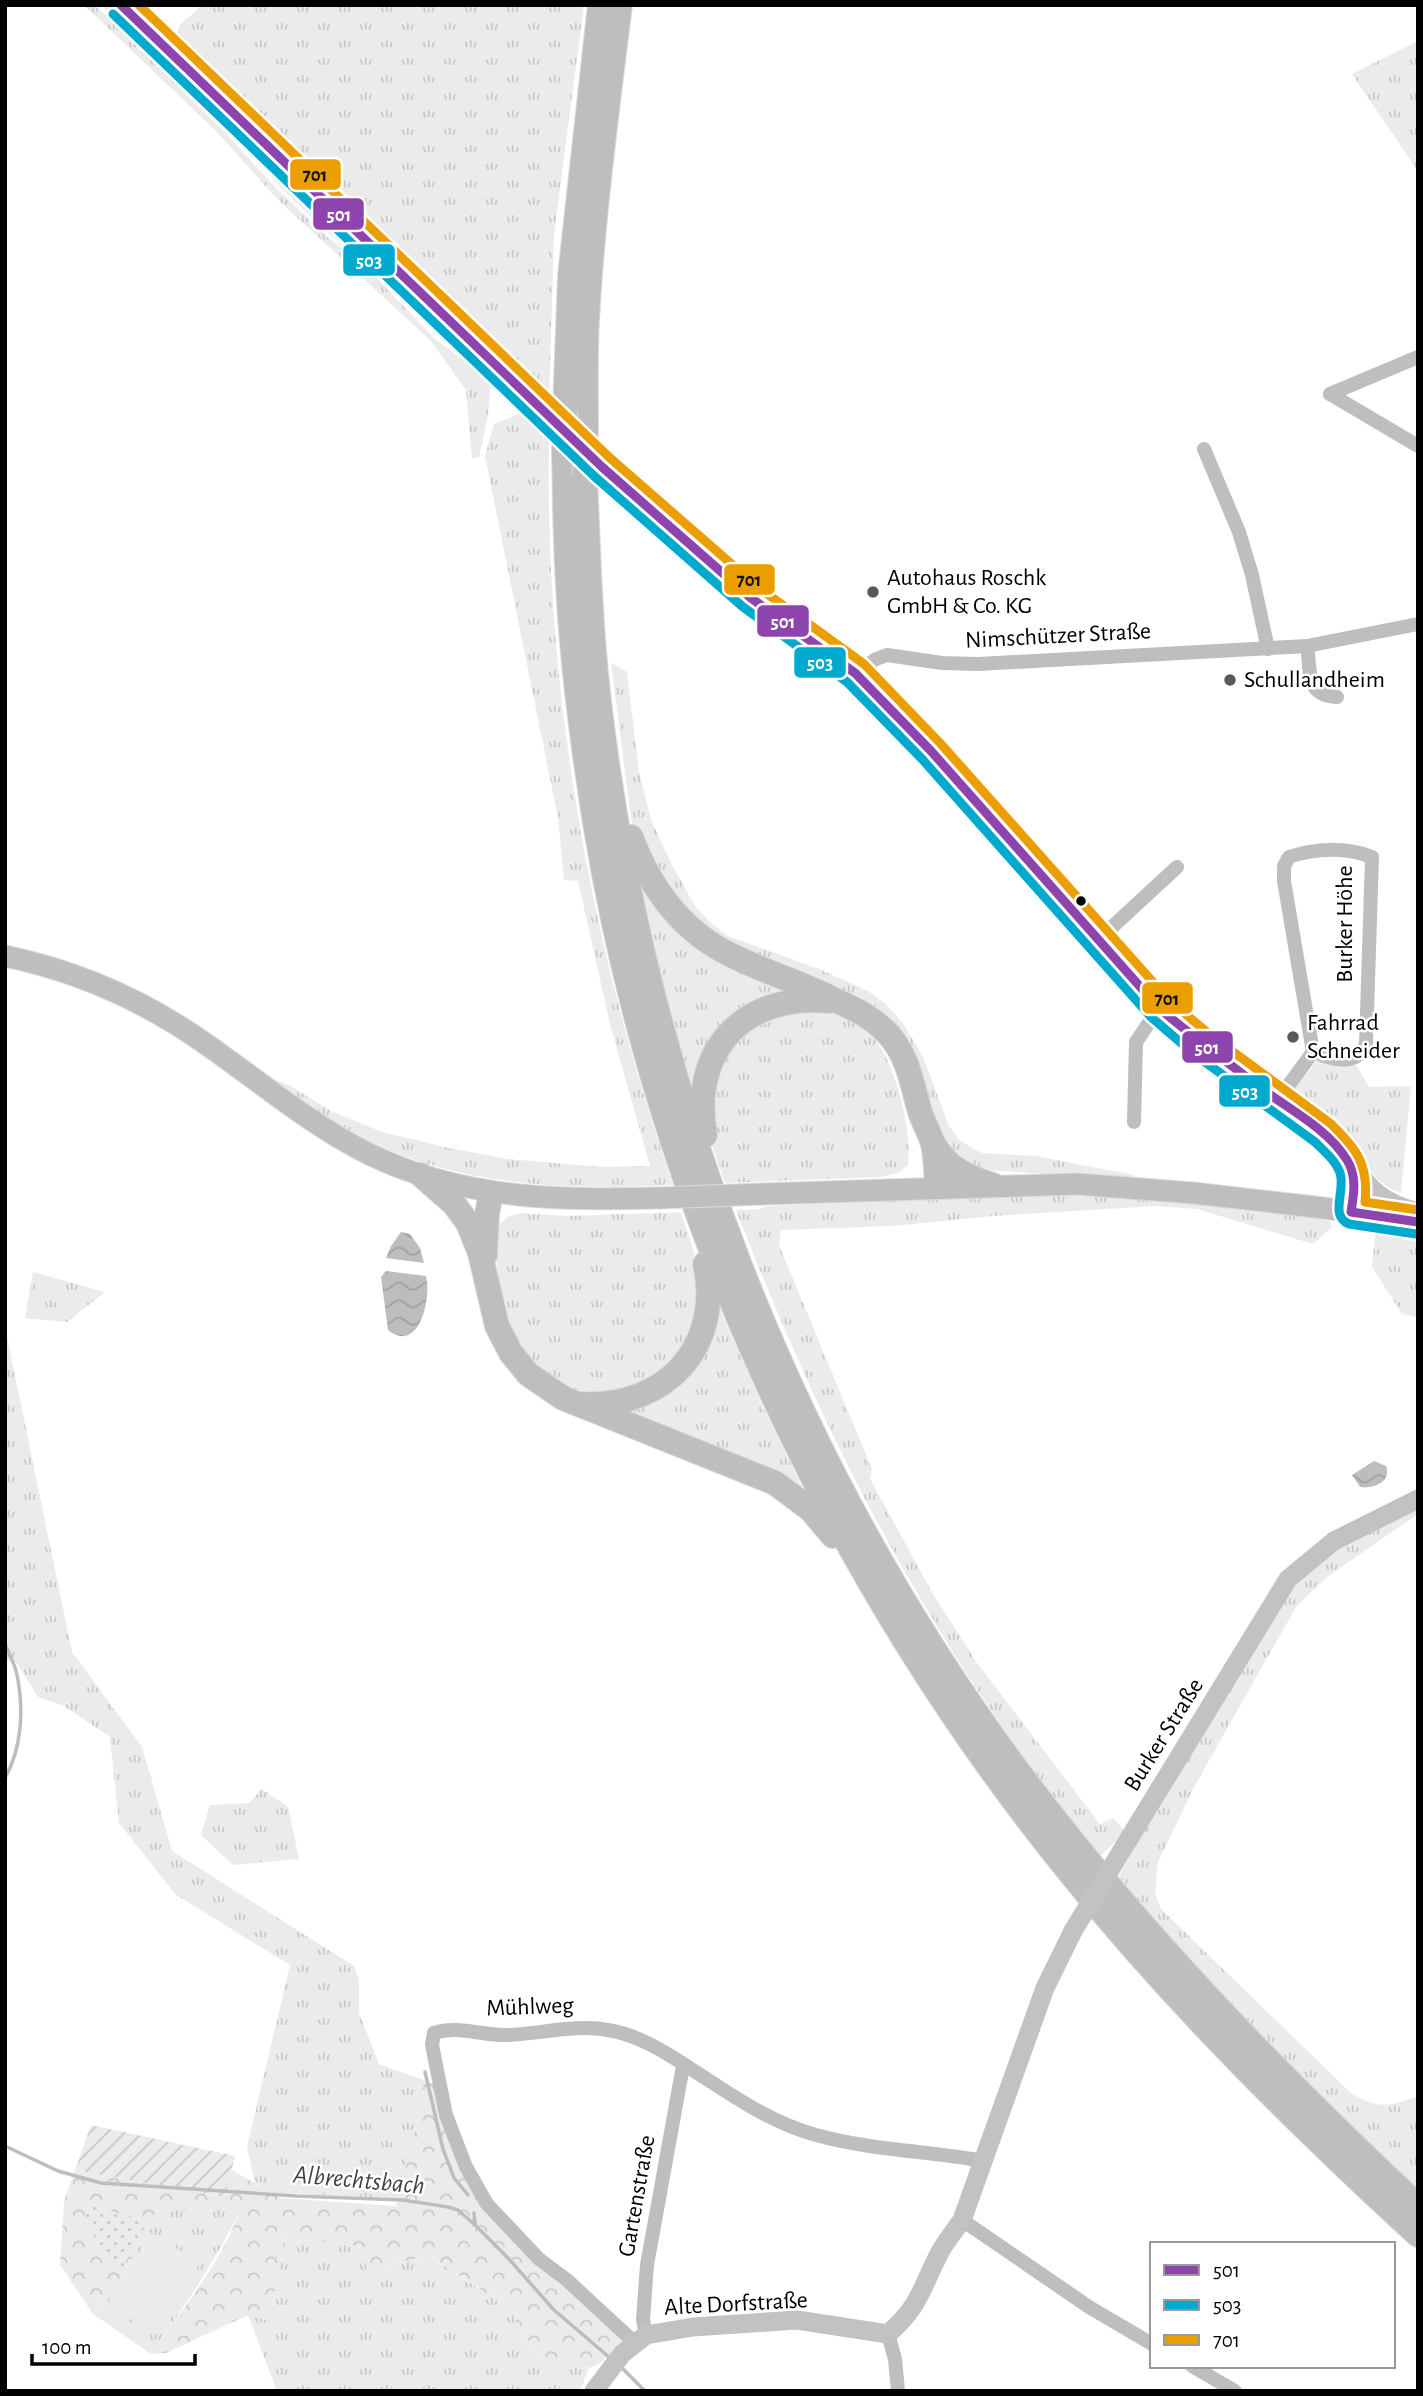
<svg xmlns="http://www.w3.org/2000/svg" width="1423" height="2396" font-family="'Alegreya Sans',sans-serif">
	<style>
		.grass { fill: url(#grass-tufts) }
		.forest { fill: url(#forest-crowns) }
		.park { fill: url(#park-dots) }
		.garden { fill: url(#garden-furrows) }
		.pitch { fill: #ebebeb }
		.water { fill: url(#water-waves) }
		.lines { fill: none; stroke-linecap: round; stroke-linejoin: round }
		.stream { stroke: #bdbdbd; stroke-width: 3.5 }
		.primary-casing { stroke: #dbdbdb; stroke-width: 23 }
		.highway-casing { stroke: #dbdbdb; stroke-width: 26 }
		.street { stroke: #bebebe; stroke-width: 14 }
		.secondary { stroke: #c2c2c2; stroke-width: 19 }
		.primary { stroke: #bebebe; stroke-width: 21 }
		.highway { stroke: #bebebe; stroke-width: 24 }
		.primary-bridge-casing { stroke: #dbdbdb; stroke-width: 23; stroke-linecap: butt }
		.highway-bridge-casing { stroke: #dbdbdb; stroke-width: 26; stroke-linecap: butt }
		.secondary-bridge { stroke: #c2c2c2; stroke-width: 19 }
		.primary-bridge { stroke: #bebebe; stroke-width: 21 }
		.highway-bridge { stroke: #bebebe; stroke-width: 24 }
		.bus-1-casing { stroke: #fff; stroke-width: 14 }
		.bus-2-casing { stroke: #fff; stroke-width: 14 }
		.bus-3-casing { stroke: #fff; stroke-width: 14 }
		.bus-1 { stroke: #8e44ad; stroke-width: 9 }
		.bus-2 { stroke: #00a9ce; stroke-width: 9 }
		.bus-3 { stroke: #eb9e00; stroke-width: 9 }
		.poi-dot { fill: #595959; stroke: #fff; stroke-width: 2.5 }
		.bus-dot { fill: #000; stroke: #fff; stroke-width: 2.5 }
		.labels { text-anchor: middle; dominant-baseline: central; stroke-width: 5; stroke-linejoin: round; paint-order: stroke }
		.poi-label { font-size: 24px; fill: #000; stroke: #fff; text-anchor: start }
		.street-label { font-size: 24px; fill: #000; stroke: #fff }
		.water-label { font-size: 26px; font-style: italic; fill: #424242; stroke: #fff }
		.line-badge { stroke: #fff; stroke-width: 2.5 }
		.badge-label { font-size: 19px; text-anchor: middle; font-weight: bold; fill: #fff }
		.pale-badge-label { font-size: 19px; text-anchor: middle; font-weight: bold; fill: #111 }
	</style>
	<defs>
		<pattern id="grass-tufts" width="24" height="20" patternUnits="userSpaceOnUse" patternTransform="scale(1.75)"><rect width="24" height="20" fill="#ebebeb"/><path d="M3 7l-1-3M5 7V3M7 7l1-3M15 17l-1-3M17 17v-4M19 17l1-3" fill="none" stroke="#c8c8c8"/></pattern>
		<pattern id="forest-crowns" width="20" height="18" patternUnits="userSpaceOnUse" patternTransform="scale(1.75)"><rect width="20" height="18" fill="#ebebeb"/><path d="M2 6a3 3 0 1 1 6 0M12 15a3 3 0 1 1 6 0" fill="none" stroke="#c8c8c8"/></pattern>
		<pattern id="park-dots" width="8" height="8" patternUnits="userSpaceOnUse" patternTransform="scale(1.75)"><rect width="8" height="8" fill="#ebebeb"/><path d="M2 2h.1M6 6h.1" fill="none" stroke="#c8c8c8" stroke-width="1.8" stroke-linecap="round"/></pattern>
		<pattern id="garden-furrows" width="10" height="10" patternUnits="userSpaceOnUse" patternTransform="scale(1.75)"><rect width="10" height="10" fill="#ebebeb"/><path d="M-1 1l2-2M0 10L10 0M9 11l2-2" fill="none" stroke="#c8c8c8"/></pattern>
		<pattern id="water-waves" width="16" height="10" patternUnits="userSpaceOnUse" patternTransform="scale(1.75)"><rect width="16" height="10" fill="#bdbdbd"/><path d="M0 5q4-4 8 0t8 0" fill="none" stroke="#a1a1a1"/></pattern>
	</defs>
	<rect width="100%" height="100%" fill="#fff"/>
	<g class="grass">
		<polygon points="84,5 96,6 221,128 272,184 324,234 373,274 433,337 491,382 488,415 479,457 472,458 466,390 430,340 277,199 217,132"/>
		<polygon points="101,5 113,5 498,375 493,378 443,338 377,273 326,231 282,189 243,142"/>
		<polygon points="202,5 584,5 554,234 549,404 176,35 180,25"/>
		<polygon points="1418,41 1418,171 1352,74"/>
		<path d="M 523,412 L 549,434 C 549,471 548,509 550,546 C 558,763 602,980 673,1185 C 570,1191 464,1186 369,1142 C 333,1126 302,1101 270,1078 L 289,1085 L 331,1111 L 382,1132 L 449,1148 L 507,1159 L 601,1167 L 650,1166 L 610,1024 L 578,881 L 564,880 L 558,818 L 485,456 L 494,424 Z"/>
		<polygon points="611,663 627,672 639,772 651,820 671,863 695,906 711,923 728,936 819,969 868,991 887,1005 902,1022 923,1057 949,1126 960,1141 982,1153 1036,1156 1134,1175 1131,1180 987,1170 954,1162 882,1013 867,1002 851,994 749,955 691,921 639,847 632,825"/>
		<polygon points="638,878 661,907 807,989 773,999 692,1094 655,952"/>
		<path d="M 828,1008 C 838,1013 852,1018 862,1025 C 893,1049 913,1128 908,1165 L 898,1173 L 882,1177 L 725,1183 L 711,1142 L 707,1111 L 730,1037 L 749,1021 Z"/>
		<path d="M 1317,1061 L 1345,1066 L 1356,1065 L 1369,1087 L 1411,1086 L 1401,1193 C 1365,1181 1362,1148 1336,1126 C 1322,1114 1304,1107 1290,1094 Z"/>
		<path d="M 1057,1193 L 1113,1195 L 1311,1215 L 1331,1222 L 1332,1227 L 1313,1244 L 1197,1209 L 1155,1206 L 993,1216 L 892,1226 L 781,1230 L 779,1245 L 872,1469 L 870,1479 L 933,1594 L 977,1663 L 1100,1824 L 1113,1818 L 1126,1832 L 1101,1855 C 1065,1817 1034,1772 1004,1729 C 891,1568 807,1393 736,1210 L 760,1209 L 767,1206 Z"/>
		<polygon points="681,1212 692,1246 699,1277 699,1308 689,1339 675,1361 637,1387 595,1393 569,1388 545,1372 525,1354 511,1327 503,1302 497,1270 496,1244 500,1224 509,1216 521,1213 566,1216"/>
		<polygon points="1376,1227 1418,1234 1418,1317 1402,1314 1372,1267"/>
		<polygon points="33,1272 105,1292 67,1322 25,1318"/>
		<polygon points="717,1303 762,1405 808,1499 822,1518 607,1408 638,1403"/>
		<polygon points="5,1327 72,1652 142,1747 172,1851 354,1966 359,1979 359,2013 379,2064 412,2076 421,2105 398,2198 272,2193 255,2183 247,2147 290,1965 176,1895 119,1823 110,1737 64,1706 38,1697 16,1662 5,1661"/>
		<path d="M 1418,1500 L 1418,1514 L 1327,1577 L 1296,1607 L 1194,1787 L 1158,1862 L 1155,1893 L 1161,1909 L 1352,2094 C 1381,2109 1387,2107 1418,2096 L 1418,2189 L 1317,2096 L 1161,1931 L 1119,1876 L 1136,1845 L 1131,1837 L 1289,1580 Z"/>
		<polygon points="262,1789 288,1807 299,1859 233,1865 201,1835 210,1805 249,1803"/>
		<path d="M 242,2206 C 217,2259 185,2306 151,2354 L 93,2314 L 125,2271 L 158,2207 L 202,2212 Z"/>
		<polygon points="286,2237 364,2247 367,2271 428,2255 510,2309 538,2357 589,2368 580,2391 277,2391 248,2315 269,2321"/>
	</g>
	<path class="forest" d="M 412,2076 L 440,2086 L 476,2187 L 625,2341 L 600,2363 L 589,2368 L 538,2357 L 510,2309 L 429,2255 L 367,2271 L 364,2247 L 286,2237 L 269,2321 L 248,2315 L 166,2353 L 151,2354 C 183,2308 224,2260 241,2206 L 202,2212 L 158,2208 L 125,2271 L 93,2314 L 60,2265 L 64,2201 L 75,2170 L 225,2197 L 232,2170 L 280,2198 L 396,2206 L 421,2105 Z"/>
	<polygon class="park" points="84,2202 127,2216 150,2218 120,2272 87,2226"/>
	<polygon class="garden" points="91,2125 235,2156 225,2197 75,2170"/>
	<polygon class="pitch" points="151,2233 200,2263 156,2335 107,2305"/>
	<g class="water">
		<polygon points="401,1232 410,1234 420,1248 424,1263 386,1258 391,1246"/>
		<path d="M 386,1271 L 426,1276 C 432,1297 419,1355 388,1330 L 381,1277 Z"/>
		<path d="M 1374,1461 L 1386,1466 C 1392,1482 1373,1489 1360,1487 L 1352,1475 Z"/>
	</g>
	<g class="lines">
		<g class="stream">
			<path d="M 5,1644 C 9,1654 15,1664 17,1675 C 24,1709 22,1748 5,1778"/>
			<polyline points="425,2072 443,2149 454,2178 468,2195"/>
			<polyline points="5,2146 58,2171 101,2183 296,2196 403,2200 448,2207 458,2210 475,2225 508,2258 554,2310 609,2357"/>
			<polyline points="474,2213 475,2225"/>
			<polyline points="621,2367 645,2391"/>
		</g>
		<g class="primary-casing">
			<g id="primary">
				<path d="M 5,956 C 77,971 143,1000 203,1042 C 258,1080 309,1124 369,1154 C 461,1199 559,1201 659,1198"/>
				<polyline points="762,1194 1077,1184 1193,1193 1324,1208 1418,1222"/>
			</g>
		</g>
		<g class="highway-casing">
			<g id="highway">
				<polyline points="565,410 570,276 600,5"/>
				<path d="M 586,431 C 586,394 585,356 587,319 C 593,214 607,109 620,5"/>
				<path d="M 564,451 C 565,495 565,540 568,584 C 572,666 583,748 596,829 C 659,1207 829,1576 1070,1873 C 1175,2003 1295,2122 1418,2235"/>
				<path d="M 585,475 C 588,547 590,621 598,693 C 642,1079 788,1463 1021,1775 C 1139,1932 1275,2072 1418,2206"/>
				<path d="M 631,837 C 650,887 681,931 731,955 C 764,972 800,982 833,999 C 855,1009 874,1018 890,1036 C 910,1060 912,1087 921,1115 C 925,1125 930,1134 933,1144 C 936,1158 936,1172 937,1187"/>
				<path d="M 705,1135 C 690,1050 744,993 829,1001"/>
				<path d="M 933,1143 C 947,1168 967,1177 993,1185"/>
				<polyline points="421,1175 454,1204 468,1223 480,1253 497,1326 511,1353 528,1374 563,1398 775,1483 810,1509 833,1536"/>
				<polyline points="485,1255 487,1214 491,1193"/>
				<path d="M 583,1404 C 666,1408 723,1346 705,1264"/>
			</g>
		</g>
		<g class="street">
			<polyline points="1330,394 1418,446"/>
			<polyline points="1330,394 1418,357"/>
			<polyline points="1204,449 1239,532 1252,575 1268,649"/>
			<path d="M 1307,646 C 1311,671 1305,696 1337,697"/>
			<polyline points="855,673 876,659 887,655 942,663 978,664 1307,646 1418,624"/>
			<polyline points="1097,941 1177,867"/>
			<path d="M 1277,1101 L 1313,1052 L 1284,881 L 1284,866 L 1289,857 C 1315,848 1347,847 1372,857 L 1366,1044 C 1356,1068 1331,1059 1313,1052"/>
			<polyline points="1134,1122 1136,1042 1159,1008"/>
			<polyline points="962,2220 1089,2307 1152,2344"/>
			<polyline points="888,2334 895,2359 898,2391"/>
			<polyline points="646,2335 643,2320 647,2265 683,2066"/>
			<path d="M 634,2342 L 567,2280 L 539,2259 L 487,2204 L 466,2167 L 446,2115 L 432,2045 L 434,2033 C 459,2025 482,2036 508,2035 C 540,2034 576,2024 608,2030 C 641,2035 671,2056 699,2074 C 736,2098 772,2123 816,2135 C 870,2150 928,2151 984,2161"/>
			<polyline points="1192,2366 1235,2391"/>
		</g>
		<g class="secondary">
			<path d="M 121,5 L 602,467 L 751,598 L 855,673 L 931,751 L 1159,1008 C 1210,1054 1267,1091 1322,1132 C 1363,1163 1357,1197 1418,1212"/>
			<polyline points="1351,1212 1355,1186 1352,1167"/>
			<polyline points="1130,1837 1288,1579 1334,1541 1418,1499"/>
			<path d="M 594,2391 L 622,2354 L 646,2335 L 693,2327 L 797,2320 L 888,2334 C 921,2305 921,2288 940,2252 C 946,2241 955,2230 962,2220 L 1045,1988 L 1073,1931"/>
		</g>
		<use href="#primary" class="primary"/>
		<use href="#highway" class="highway"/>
		<g class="primary-bridge-casing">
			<polyline id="primary-bridge" points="659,1198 762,1194"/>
		</g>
		<g class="highway-bridge-casing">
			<g id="highway-bridge">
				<polyline points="564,451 565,410"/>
				<polyline points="585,475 586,431"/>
			</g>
		</g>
		<polyline class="secondary-bridge" points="1073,1931 1130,1837"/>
		<use href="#primary-bridge" class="primary-bridge"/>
		<use href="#highway-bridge" class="highway-bridge"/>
		<g class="bus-1-casing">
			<path id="bus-1" d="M 121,5 L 602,467 L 751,598 L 855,673 L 931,751 L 1159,1008 C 1195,1039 1232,1066 1269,1094 C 1296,1113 1329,1131 1347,1160 C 1357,1176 1354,1194 1351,1212 L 1418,1222"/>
		</g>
		<g class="bus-2-casing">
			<path id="bus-2" d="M 113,14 L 594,476 L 743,607 L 847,682 L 922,759 L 1151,1017 L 1194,1054 L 1315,1142 C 1324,1151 1336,1161 1340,1173 C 1346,1190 1329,1216 1349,1224 L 1416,1234"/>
		</g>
		<g class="bus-3-casing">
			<path id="bus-3" d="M 139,5 L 610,458 L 759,588 L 864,664 L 940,743 L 1168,999 L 1209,1034 L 1330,1123 C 1356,1148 1369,1164 1365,1202 L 1418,1210"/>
		</g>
		<use href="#bus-1" class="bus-1"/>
		<use href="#bus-2" class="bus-2"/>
		<use href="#bus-3" class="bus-3"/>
	</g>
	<g class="poi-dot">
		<circle cx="873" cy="592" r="7"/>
		<circle cx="1230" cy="680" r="7"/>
		<circle cx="1293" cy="1037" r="7"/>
	</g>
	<circle class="bus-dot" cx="1081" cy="901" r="6"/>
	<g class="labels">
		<g class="poi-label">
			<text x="887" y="578">Autohaus Roschk<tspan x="887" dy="28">GmbH &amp; Co. KG</tspan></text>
			<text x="1244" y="680">Schullandheim</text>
			<text x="1307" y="1023">Fahrrad<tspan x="1307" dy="28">Schneider</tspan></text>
		</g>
		<g class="street-label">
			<text transform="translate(1058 636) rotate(-3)">Nimschützer Straße</text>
			<text transform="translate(1345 924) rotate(-90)">Burker Höhe</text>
			<text transform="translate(1164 1735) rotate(-58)">Burker Straße</text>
			<text transform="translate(530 2007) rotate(-2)">Mühlweg</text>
			<text transform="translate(637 2196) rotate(-80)">Gartenstraße</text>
			<text transform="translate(736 2304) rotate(-3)">Alte Dorfstraße</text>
		</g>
		<g class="water-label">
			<text transform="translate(359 2180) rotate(5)">Albrechtsbach</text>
		</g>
	</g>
	<g class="line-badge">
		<rect x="289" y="158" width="53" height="33" rx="7" fill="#eb9e00"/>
		<rect x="312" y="197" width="53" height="34" rx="7" fill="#8e44ad"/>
		<rect x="342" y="243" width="54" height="34" rx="7" fill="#00a9ce"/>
		<rect x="723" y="563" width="53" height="33" rx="7" fill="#eb9e00"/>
		<rect x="756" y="604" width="54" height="34" rx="7" fill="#8e44ad"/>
		<rect x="793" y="646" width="54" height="33" rx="7" fill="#00a9ce"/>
		<rect x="1141" y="981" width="53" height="34" rx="7" fill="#eb9e00"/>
		<rect x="1181" y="1030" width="53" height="34" rx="7" fill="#8e44ad"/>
		<rect x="1218" y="1074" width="53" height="34" rx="7" fill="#00a9ce"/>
	</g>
	<g class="badge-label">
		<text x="339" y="221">501</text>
		<text x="369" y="267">503</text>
		<text x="783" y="628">501</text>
		<text x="820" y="669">503</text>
		<text x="1207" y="1054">501</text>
		<text x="1245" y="1098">503</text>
	</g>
	<g class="pale-badge-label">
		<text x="315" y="181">701</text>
		<text x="749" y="586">701</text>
		<text x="1167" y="1005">701</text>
	</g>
	<rect width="1423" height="2396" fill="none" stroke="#000000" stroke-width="14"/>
	<rect x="1150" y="2242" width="245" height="126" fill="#ffffff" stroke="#999999" stroke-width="2"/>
	<rect x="1164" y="2265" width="35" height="10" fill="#8e44ad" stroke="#999999" stroke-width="2"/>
	<text x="1213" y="2277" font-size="21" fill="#000000">501</text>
	<rect x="1164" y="2300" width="35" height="10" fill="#00a9ce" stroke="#999999" stroke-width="2"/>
	<text x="1213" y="2312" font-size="21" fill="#000000">503</text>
	<rect x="1164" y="2335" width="35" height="10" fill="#eb9e00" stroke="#999999" stroke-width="2"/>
	<text x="1213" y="2347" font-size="21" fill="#000000">701</text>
	<path d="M32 2354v10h163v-10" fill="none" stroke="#000000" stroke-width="3.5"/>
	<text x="42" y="2354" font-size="21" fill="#000000" stroke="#ffffff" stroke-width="5" paint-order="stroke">100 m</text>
</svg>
